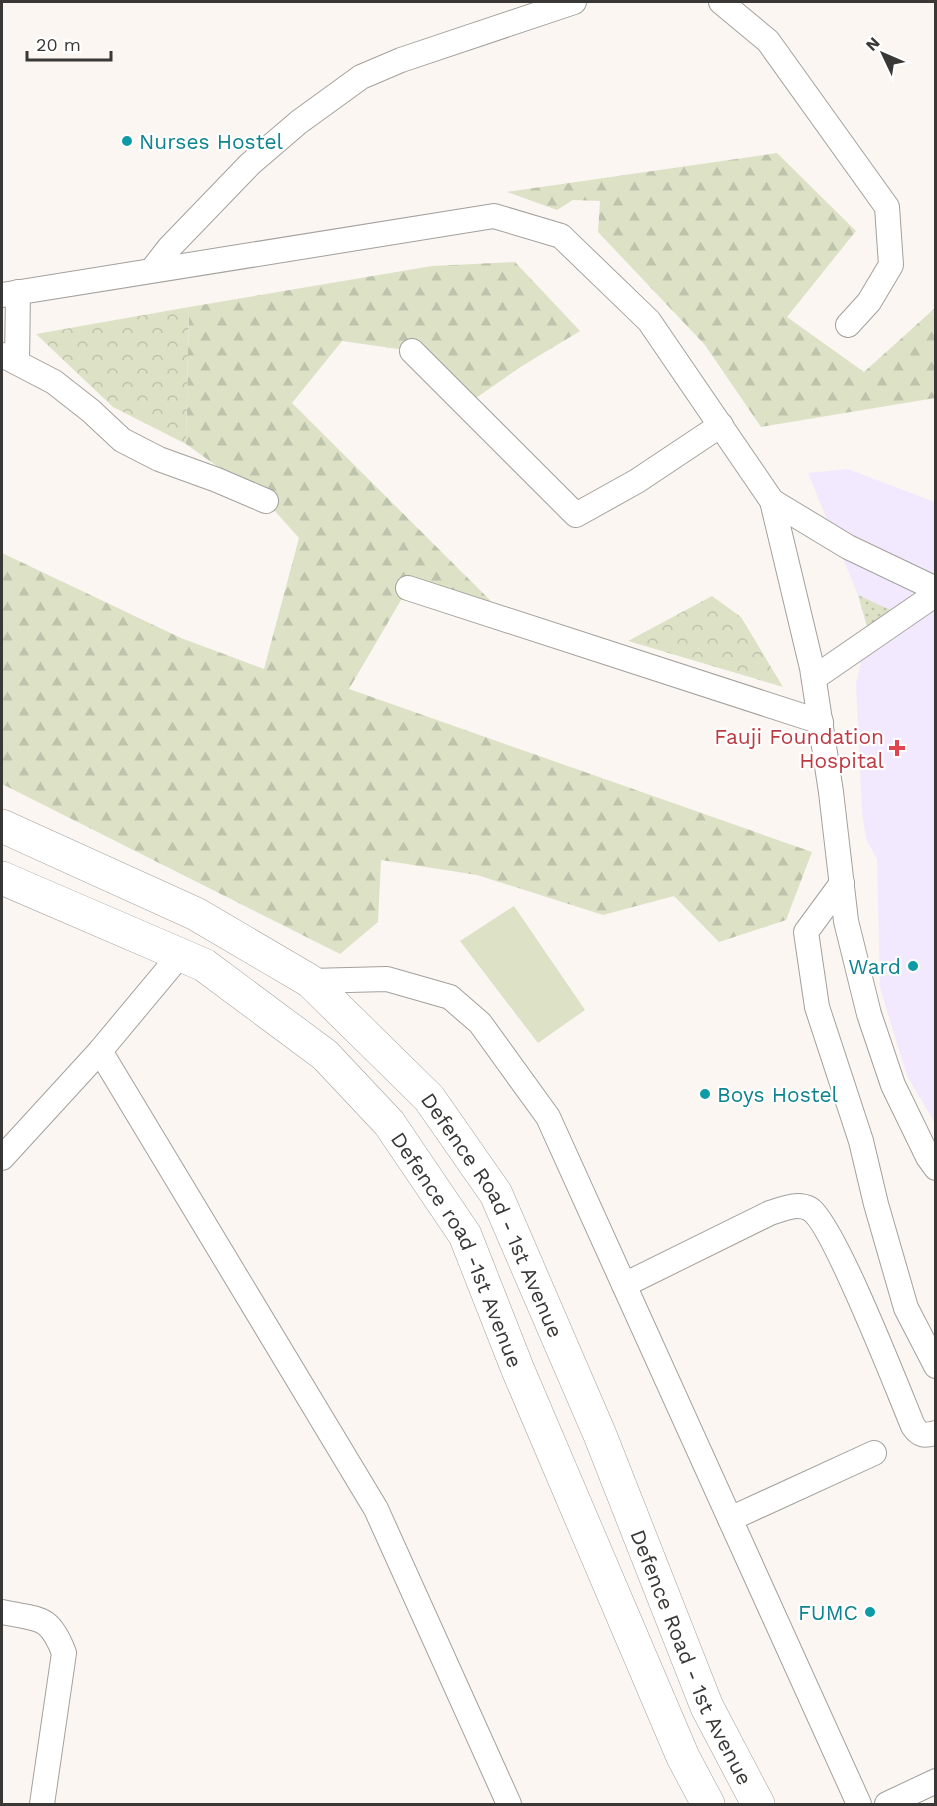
<svg xmlns="http://www.w3.org/2000/svg" width="937" height="1806" font-family="'Work Sans',sans-serif">
	<style>
		.medical { fill: #f2e9fe }
		.grass { fill: url(#grass-dots) }
		.forest { fill: url(#forest-firs) }
		.park { fill: url(#park-crowns) }
		.garden { fill: #dde2c6 }
		.lines { fill: none; stroke-linecap: round; stroke-linejoin: round }
		.minor-casing { stroke: #a4a09c; stroke-width: 26 }
		.primary-casing { stroke: #a4a09c; stroke-width: 34 }
		.minor { stroke: #fff; stroke-width: 24 }
		.primary { stroke: #fff; stroke-width: 33 }
		.culture-dot { fill: #0f9aa8; stroke: #fff; stroke-width: 2 }
		.health-dot { fill: #e0444e; stroke: #fff; stroke-width: 2 }
		.labels { text-anchor: middle; dominant-baseline: central; stroke-width: 4.5; stroke-linejoin: round; paint-order: stroke }
		.culture-label { font-size: 21px; fill: #0d838f; stroke: #fff; text-anchor: start }
		.health-label { font-size: 21px; fill: #be3a42; stroke: #fff; text-anchor: end }
		.street-label { font-size: 21px; fill: #3a3836; stroke: #fff }
	</style>
	<defs>
		<pattern id="grass-dots" width="8" height="8" patternUnits="userSpaceOnUse" patternTransform="scale(1.5)"><rect width="8" height="8" fill="#dde2c6"/><path d="M2 2h.1M6 6h.1" fill="none" stroke="#bec3ab" stroke-width="1.8" stroke-linecap="round"/></pattern>
		<pattern id="forest-firs" width="22" height="20" patternUnits="userSpaceOnUse" patternTransform="scale(1.5)"><rect width="22" height="20" fill="#dde2c6"/><path d="M5 1l3.5 6h-7zM16 11l3.5 6h-7z" fill="#bec3ab"/></pattern>
		<pattern id="park-crowns" width="20" height="18" patternUnits="userSpaceOnUse" patternTransform="scale(1.5)"><rect width="20" height="18" fill="#dde2c6"/><path d="M2 6a3 3 0 1 1 6 0M12 15a3 3 0 1 1 6 0" fill="none" stroke="#bec3ab"/></pattern>
	</defs>
	<rect width="100%" height="100%" fill="#fbf6f2"/>
	<polygon class="medical" points="848,469 935,502 935,1123 907,1076 880,988 877,859 866,839 862,812 856,684 868,630 858,595 808,473"/>
	<polygon class="grass" points="858,595 895,612 868,630"/>
	<g class="forest">
		<polygon points="777,153 856,231 787,317 864,372 935,308 935,398 761,427 705,345 598,232 600,201 573,200 557,210 507,192"/>
		<polygon points="515,262 580,331 522,366 466,405 412,351 342,341 292,403 512,622 408,588 349,689 812,852 786,920 719,942 674,896 603,915 477,875 381,860 378,922 340,954 2,784 2,553 181,638 264,669 299,538 266,501 186,444 189,307 432,266"/>
	</g>
	<g class="park">
		<polygon points="189,307 186,444 113,407 36,334"/>
		<polygon points="712,596 741,617 783,687 628,641"/>
	</g>
	<polygon class="garden" points="514,906 585,1010 538,1043 460,941"/>
	<g class="lines">
		<g class="minor-casing">
			<g id="minor">
				<polyline points="721,2 768,41 887,207 891,265 869,302 848,325"/>
				<polyline points="152,270 169,248 250,164 299,122 361,77 401,60 574,2"/>
				<polyline points="2,295 494,216 561,236 649,321 772,501 812,668 831,792 846,921 869,1014 893,1085 928,1157 936,1168"/>
				<polyline points="412,351 576,515 637,481 721,425"/>
				<polyline points="2,355 54,382 91,411 122,440 159,459 217,480 266,501"/>
				<polyline points="17,362 18,292"/>
				<polyline points="772,501 848,547 936,589"/>
				<polyline points="408,588 821,722"/>
				<polyline points="814,678 936,594"/>
				<polyline points="842,883 806,932 817,1007 861,1141 876,1204 906,1308 936,1366"/>
				<polyline points="310,981 387,979 450,997 480,1023 548,1117 859,1804"/>
				<polyline points="100,1051 376,1509 509,1804"/>
				<polyline points="2,1158 100,1051 180,955"/>
				<path d="M 624,1285 L 770,1213 C 783,1209 797,1202 810,1209 C 833,1223 899,1392 913,1426 C 920,1436 924,1436 936,1433"/>
				<polyline points="730,1519 874,1453"/>
				<path d="M 2,1612 C 39,1620 49,1614 64,1653 L 42,1804"/>
				<polyline points="887,1804 936,1781"/>
			</g>
		</g>
		<g class="primary-casing">
			<g id="primary">
				<path id="s1" d="M 2,826 L 196,914 L 310,981 L 429,1098 L 496,1194 L 600,1435 L 707,1707 L 758,1804"/>
				<path id="s2" d="M 2,878 L 204,965 L 325,1055 L 389,1123 L 465,1235 L 518,1370 L 683,1757 L 708,1804"/>
			</g>
		</g>
		<use href="#minor" class="minor"/>
		<use href="#primary" class="primary"/>
	</g>
	<g class="culture-dot">
		<circle cx="127" cy="141" r="6"/>
		<circle cx="913" cy="966" r="6"/>
		<circle cx="705" cy="1094" r="6"/>
		<circle cx="870" cy="1612" r="6"/>
	</g>
	<path class="health-dot" d="M894 739h6v6h6v6h-6v6h-6v-6h-6v-6h6z"/>
	<g class="labels">
		<g class="culture-label">
			<text x="139" y="141">Nurses Hostel</text>
			<text x="901" y="966" text-anchor="end">Ward</text>
			<text x="717" y="1094">Boys Hostel</text>
			<text x="858" y="1612" text-anchor="end">FUMC</text>
		</g>
		<g class="health-label">
			<text x="884" y="736">Fauji Foundation<tspan x="884" dy="24">Hospital</tspan></text>
		</g>
		<g class="street-label">
			<text stroke="none"><textPath href="#s1" startOffset="646">Defence Road - 1st Avenue</textPath></text>
			<text stroke="none"><textPath href="#s2" startOffset="609">Defence road -1st Avenue</textPath></text>
			<text stroke="none"><textPath href="#s1" startOffset="1132">Defence Road - 1st Avenue</textPath></text>
		</g>
	</g>
	<rect width="937" height="1806" fill="none" stroke="#3a3836" stroke-width="6"/>
	<g transform="translate(883 54) rotate(314)" stroke="#ffffff" stroke-width="4.5" paint-order="stroke">
	<path d="M0-4.5L10 22L0 15L-10 22Z" fill="#3a3836"/>
	<text y="-9" font-size="16" font-weight="bold" text-anchor="middle" fill="#3a3836">N</text>
	</g>
	<path d="M27 51v9h84v-9" fill="none" stroke="#3a3836" stroke-width="3"/>
	<text x="36" y="51" font-size="18" fill="#3a3836" stroke="#ffffff" stroke-width="4.5" paint-order="stroke">20 m</text>
</svg>
